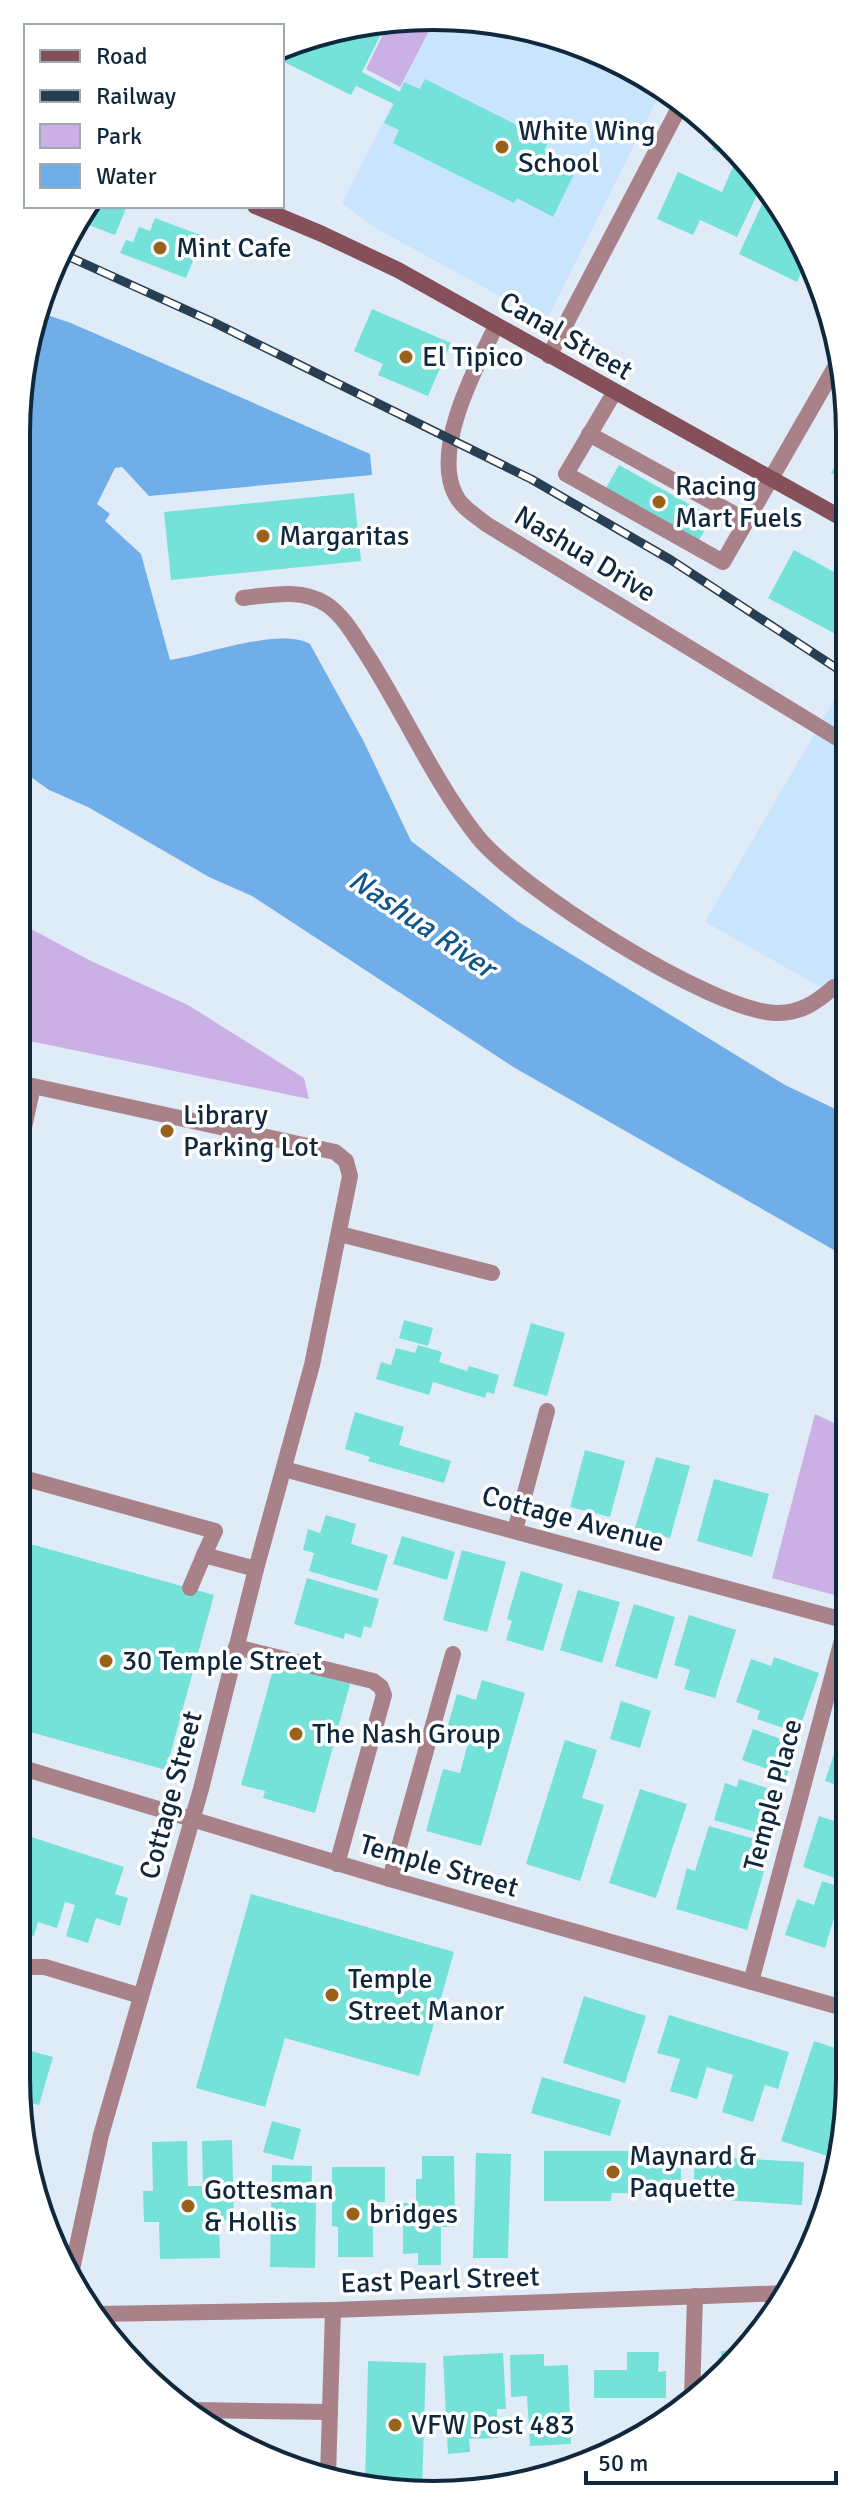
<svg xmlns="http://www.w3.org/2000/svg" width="866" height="2511" font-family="Signika,sans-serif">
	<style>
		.built { fill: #c9e4fd }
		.green { fill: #cbb0e5 }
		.water { fill: #6faee8 }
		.building { fill: #74e2d8 }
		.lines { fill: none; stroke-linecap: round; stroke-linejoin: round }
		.lane { stroke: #a88288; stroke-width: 16 }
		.street { stroke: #a88288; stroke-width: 16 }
		.secondary { stroke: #85505a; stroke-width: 16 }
		.rail-casing { stroke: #283f53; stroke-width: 9 }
		.rail { stroke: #fff; stroke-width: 6; stroke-dasharray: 18; stroke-linecap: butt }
		.poi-dot { fill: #99621b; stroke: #fff; stroke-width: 3 }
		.labels { text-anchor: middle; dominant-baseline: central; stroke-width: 7; stroke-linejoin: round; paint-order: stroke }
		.poi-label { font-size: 28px; fill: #0f283d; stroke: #fff; text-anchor: start }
		.street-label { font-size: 28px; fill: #0f283d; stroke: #fff }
		.water-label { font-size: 30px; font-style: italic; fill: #0f558b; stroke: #fff }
		.rim { fill: none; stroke: #0f283d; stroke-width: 4 }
	</style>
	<rect width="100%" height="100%" fill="#dfebf7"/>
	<g class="built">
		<polygon points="433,23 540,30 566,41 661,92 546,321 377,229 342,203"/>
		<polygon points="847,678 848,1002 705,922"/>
	</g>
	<g class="green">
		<polygon points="390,20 433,23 400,87 366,69"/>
		<polygon points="566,41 642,72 663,89 661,92"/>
		<polygon points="16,921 91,961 188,1005 304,1078 309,1099 25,1040 28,1030 16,1027"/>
		<polygon points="815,1414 849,1430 849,1599 772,1578"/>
	</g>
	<path class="water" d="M 39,316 L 50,316 L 71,323 L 370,454 L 372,475 L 149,496 L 122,467 L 115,468 L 97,504 L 110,514 L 105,521 L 141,554 L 170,660 C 206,655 279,627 310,644 L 364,742 L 411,841 L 517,921 L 785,1085 L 848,1115 L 848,1258 L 515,1068 L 252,896 L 209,877 L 88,807 L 49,790 L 16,766 L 16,433 L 30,326 Z"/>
	<g class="building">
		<polygon points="378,20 388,20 362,72 400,92 404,82 420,89 425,79 549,141 544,150 578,166 553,217 517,198 514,203 393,143 399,130 384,123 394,104 356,86 351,95 282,61 284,52"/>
		<polygon points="718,135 746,158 763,182 737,237 700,220 693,235 657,219 678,172 722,192 736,160 712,149"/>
		<polygon points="768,191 785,216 783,222 792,227 807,249 809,256 797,282 739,254"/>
		<polygon points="89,206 127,206 115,235 81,222"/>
		<polygon points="155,218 203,236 186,278 120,253 126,240 133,242 139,227 150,231"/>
		<polygon points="820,293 827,314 813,308"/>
		<polygon points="372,309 451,343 428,396 378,375 383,364 354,351"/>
		<polygon points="847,444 847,481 831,473"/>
		<polygon points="619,465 712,517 699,540 606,488"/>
		<polygon points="354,493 361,561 171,580 164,512"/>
		<polygon points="794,550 847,579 847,640 768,598"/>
		<polygon points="404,1320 433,1328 428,1346 399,1338"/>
		<polygon points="531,1323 565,1333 547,1396 513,1386"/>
		<polygon points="418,1345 442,1352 439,1362 467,1371 469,1366 499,1375 494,1394 487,1392 485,1398 433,1382 429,1395 376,1379 381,1362 391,1365 396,1348 415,1353"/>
		<polygon points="355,1412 404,1427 399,1445 451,1461 444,1483 368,1461 370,1457 345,1449"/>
		<polygon points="585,1450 625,1461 610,1517 570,1507"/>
		<polygon points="656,1457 690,1466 670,1538 635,1528"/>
		<polygon points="714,1479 769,1494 752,1557 697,1541"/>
		<polygon points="326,1515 356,1524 351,1544 388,1555 377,1591 309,1571 314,1553 303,1550 308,1529 320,1533"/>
		<polygon points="402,1536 455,1552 447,1580 393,1564"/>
		<polygon points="16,1540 214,1595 166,1770 16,1728"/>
		<polygon points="462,1550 506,1562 487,1632 443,1620"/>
		<polygon points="521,1571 563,1584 543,1651 506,1640 512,1621 507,1619"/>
		<polygon points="307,1578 379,1599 371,1628 364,1626 361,1638 345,1633 344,1639 294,1624"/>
		<polygon points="578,1590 620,1602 602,1663 560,1650"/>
		<polygon points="634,1604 675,1617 657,1679 615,1666"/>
		<polygon points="689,1615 736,1630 715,1698 684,1689 690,1670 674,1665"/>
		<polygon points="774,1657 819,1673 798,1733 757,1719 760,1711 736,1702 751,1659 771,1666"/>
		<polygon points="275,1663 350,1684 315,1813 263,1798 265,1791 241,1785"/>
		<polygon points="482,1680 525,1693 481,1846 426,1831 443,1769 460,1773 469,1739 446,1732 457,1694 476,1700"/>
		<polygon points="621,1701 651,1711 640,1748 610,1739"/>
		<polygon points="849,1705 849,1735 839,1732"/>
		<polygon points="753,1729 798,1745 787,1776 742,1760"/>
		<polygon points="565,1740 597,1750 582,1798 604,1805 580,1881 526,1864"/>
		<polygon points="835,1751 849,1756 849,1789 825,1781"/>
		<polygon points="739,1779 783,1793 769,1836 714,1820 725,1783 737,1787"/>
		<polygon points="640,1789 687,1804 656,1898 609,1883"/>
		<polygon points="819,1816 849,1826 850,1852 841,1880 803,1867"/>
		<polygon points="709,1826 772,1844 747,1930 676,1909 687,1868 695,1871"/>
		<polygon points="16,1832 124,1867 115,1894 128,1898 120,1926 96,1918 88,1943 66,1936 75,1905 65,1902 57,1928 38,1922 34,1936 16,1931"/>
		<polygon points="822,1881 843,1888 825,1948 785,1935 797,1899 814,1905"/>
		<polygon points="251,1894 454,1952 419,2076 285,2038 265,2107 196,2088"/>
		<polygon points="849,1920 850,1920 850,1945 842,1943"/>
		<polygon points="584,1996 646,2016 625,2083 563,2063"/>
		<polygon points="669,2015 789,2052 778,2089 765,2085 753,2122 722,2112 733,2075 707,2067 697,2099 670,2091 680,2059 657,2053"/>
		<polygon points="814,2041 850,2053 850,2078 837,2159 781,2141"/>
		<polygon points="16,2047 53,2057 39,2105 20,2100 16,2078"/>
		<polygon points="542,2077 621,2100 610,2136 531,2113"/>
		<polygon points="272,2121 301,2129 293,2160 263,2152"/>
		<polygon points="232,2140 234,2220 219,2221 220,2258 160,2259 159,2222 144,2222 143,2191 153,2191 152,2142 187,2141 188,2186 203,2186 202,2141"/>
		<polygon points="544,2151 681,2151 681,2194 612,2193 611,2201 544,2201"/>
		<polygon points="476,2153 511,2154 508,2258 473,2258"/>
		<polygon points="422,2156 454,2156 455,2227 441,2227 441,2265 418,2265 418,2253 403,2254 403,2203 416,2203 416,2179 422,2179"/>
		<polygon points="695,2156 804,2162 802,2205 693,2198"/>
		<polygon points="272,2165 312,2166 311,2203 316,2203 315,2268 270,2267"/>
		<polygon points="332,2167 385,2167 385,2202 373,2202 373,2257 338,2257 338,2227 332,2226"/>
		<polygon points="740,2350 721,2368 721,2351"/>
		<polygon points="627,2352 659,2352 658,2372 666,2371 666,2398 594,2398 594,2370 627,2370"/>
		<polygon points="503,2353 506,2409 497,2409 498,2438 469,2439 470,2452 448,2454 443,2356"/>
		<polygon points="544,2354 544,2366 568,2365 571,2444 530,2446 527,2396 511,2397 510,2355"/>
		<polygon points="368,2361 426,2363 422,2489 379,2491 365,2487"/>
	</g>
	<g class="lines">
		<g class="lane">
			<polyline points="614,393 566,474 723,562 834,369"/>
			<polyline points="589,434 747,521"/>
			<path d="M 243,598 C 270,595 301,588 326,604 C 344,616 355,637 367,655 C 404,713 435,783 477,836 C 518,888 710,1010 775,1013 C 800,1014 817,1002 834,987"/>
			<polyline points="16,1164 33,1086 335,1152 346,1161 350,1176 329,1281"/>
			<polyline points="340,1234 492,1273"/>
			<polyline points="16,1476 215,1531 204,1555 256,1569"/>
			<polyline points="515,1530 547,1411"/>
			<polyline points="190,1588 204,1555"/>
			<polyline points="236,1647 373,1681 381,1687 384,1695 337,1864"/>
			<polyline points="390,1879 453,1654"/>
			<polyline points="16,1967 45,1967 141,1996"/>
			<polyline points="194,2410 330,2412"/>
		</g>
		<g class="street">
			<path d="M 496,326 C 476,367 432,448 455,494 C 461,507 475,515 486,524 L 847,744"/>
			<polyline points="549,356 681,104"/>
			<polyline points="284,1469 847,1621 751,1982"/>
			<polyline points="16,1766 390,1879 850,2010"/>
			<polyline points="71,2274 101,2135 201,1789 256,1569 312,1365 329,1281"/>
			<polyline points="95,2314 333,2310 787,2293"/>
			<polyline points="692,2397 695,2296"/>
			<polyline points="328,2476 333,2310"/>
		</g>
		<polyline class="secondary" points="255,206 322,234 398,270 847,521"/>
		<g class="rail-casing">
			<polyline id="rail" points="65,255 213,322 531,479 671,560 847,675"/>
		</g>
		<use href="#rail" class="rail"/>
	</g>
	<g class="poi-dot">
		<circle cx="502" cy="147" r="8"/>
		<circle cx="160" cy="248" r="8"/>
		<circle cx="406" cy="357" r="8"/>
		<circle cx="659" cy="502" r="8"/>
		<circle cx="263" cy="536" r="8"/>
		<circle cx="167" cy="1131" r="8"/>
		<circle cx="106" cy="1661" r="8"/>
		<circle cx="296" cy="1734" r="8"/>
		<circle cx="332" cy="1995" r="8"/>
		<circle cx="613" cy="2172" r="8"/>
		<circle cx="188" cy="2206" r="8"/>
		<circle cx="353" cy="2214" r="8"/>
		<circle cx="395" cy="2425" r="8"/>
	</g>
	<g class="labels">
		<g class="poi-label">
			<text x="518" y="131">White Wing<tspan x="518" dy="32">School</tspan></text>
			<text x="176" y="248">Mint Cafe</text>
			<text x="422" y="357">El Tipico</text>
			<text x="675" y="486">Racing<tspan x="675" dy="32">Mart Fuels</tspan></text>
			<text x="279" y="536">Margaritas</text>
			<text x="183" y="1115">Library<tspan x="183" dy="32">Parking Lot</tspan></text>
			<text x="122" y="1661">30 Temple Street</text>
			<text x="312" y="1734">The Nash Group</text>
			<text x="348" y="1979">Temple<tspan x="348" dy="32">Street Manor</tspan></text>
			<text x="629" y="2156">Maynard &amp;<tspan x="629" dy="32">Paquette</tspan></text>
			<text x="204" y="2190">Gottesman<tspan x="204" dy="32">&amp; Hollis</tspan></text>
			<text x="369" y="2214">bridges</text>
			<text x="411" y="2425">VFW Post 483</text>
		</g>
		<g class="street-label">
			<text transform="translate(566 336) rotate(30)">Canal Street</text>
			<text transform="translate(585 554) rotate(31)">Nashua Drive</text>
			<text transform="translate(573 1519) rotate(15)">Cottage Avenue</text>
			<text transform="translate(171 1795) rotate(-75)">Cottage Street</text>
			<text transform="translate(773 1795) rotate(-75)">Temple Place</text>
			<text transform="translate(439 1866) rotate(16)">Temple Street</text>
			<text transform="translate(440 2280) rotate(-2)">East Pearl Street</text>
		</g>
		<g class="water-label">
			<text transform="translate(422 924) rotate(34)">Nashua River</text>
		</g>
	</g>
	<path d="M0 0H866V2511H0ZM433 30H433A403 403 0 0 1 836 433V2078A403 403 0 0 1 433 2481H433A403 403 0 0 1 30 2078V433A403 403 0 0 1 433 30Z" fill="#fff" fill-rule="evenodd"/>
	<path class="rim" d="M433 30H433A403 403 0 0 1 836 433V2078A403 403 0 0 1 433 2481H433A403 403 0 0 1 30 2078V433A403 403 0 0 1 433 30Z"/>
	<rect x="24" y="24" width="260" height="184" fill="#ffffff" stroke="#9fa9b1" stroke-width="2"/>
	<rect x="40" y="50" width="40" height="12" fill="#85505a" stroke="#9fa9b1" stroke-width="2"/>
	<text x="96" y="64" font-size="24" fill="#0f283d">Road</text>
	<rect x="40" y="90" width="40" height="12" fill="#283f53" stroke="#9fa9b1" stroke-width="2"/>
	<text x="96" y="104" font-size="24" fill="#0f283d">Railway</text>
	<rect x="40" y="124" width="40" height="24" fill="#cbb0e5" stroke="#9fa9b1" stroke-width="2"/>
	<text x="96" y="144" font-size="24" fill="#0f283d">Park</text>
	<rect x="40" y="164" width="40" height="24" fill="#6faee8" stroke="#9fa9b1" stroke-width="2"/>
	<text x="96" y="184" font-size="24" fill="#0f283d">Water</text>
	<path d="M586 2471v12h250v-12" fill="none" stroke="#0f283d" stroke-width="4"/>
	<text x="598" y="2471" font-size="24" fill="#0f283d" stroke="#ffffff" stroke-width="6" paint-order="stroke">50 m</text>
</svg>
